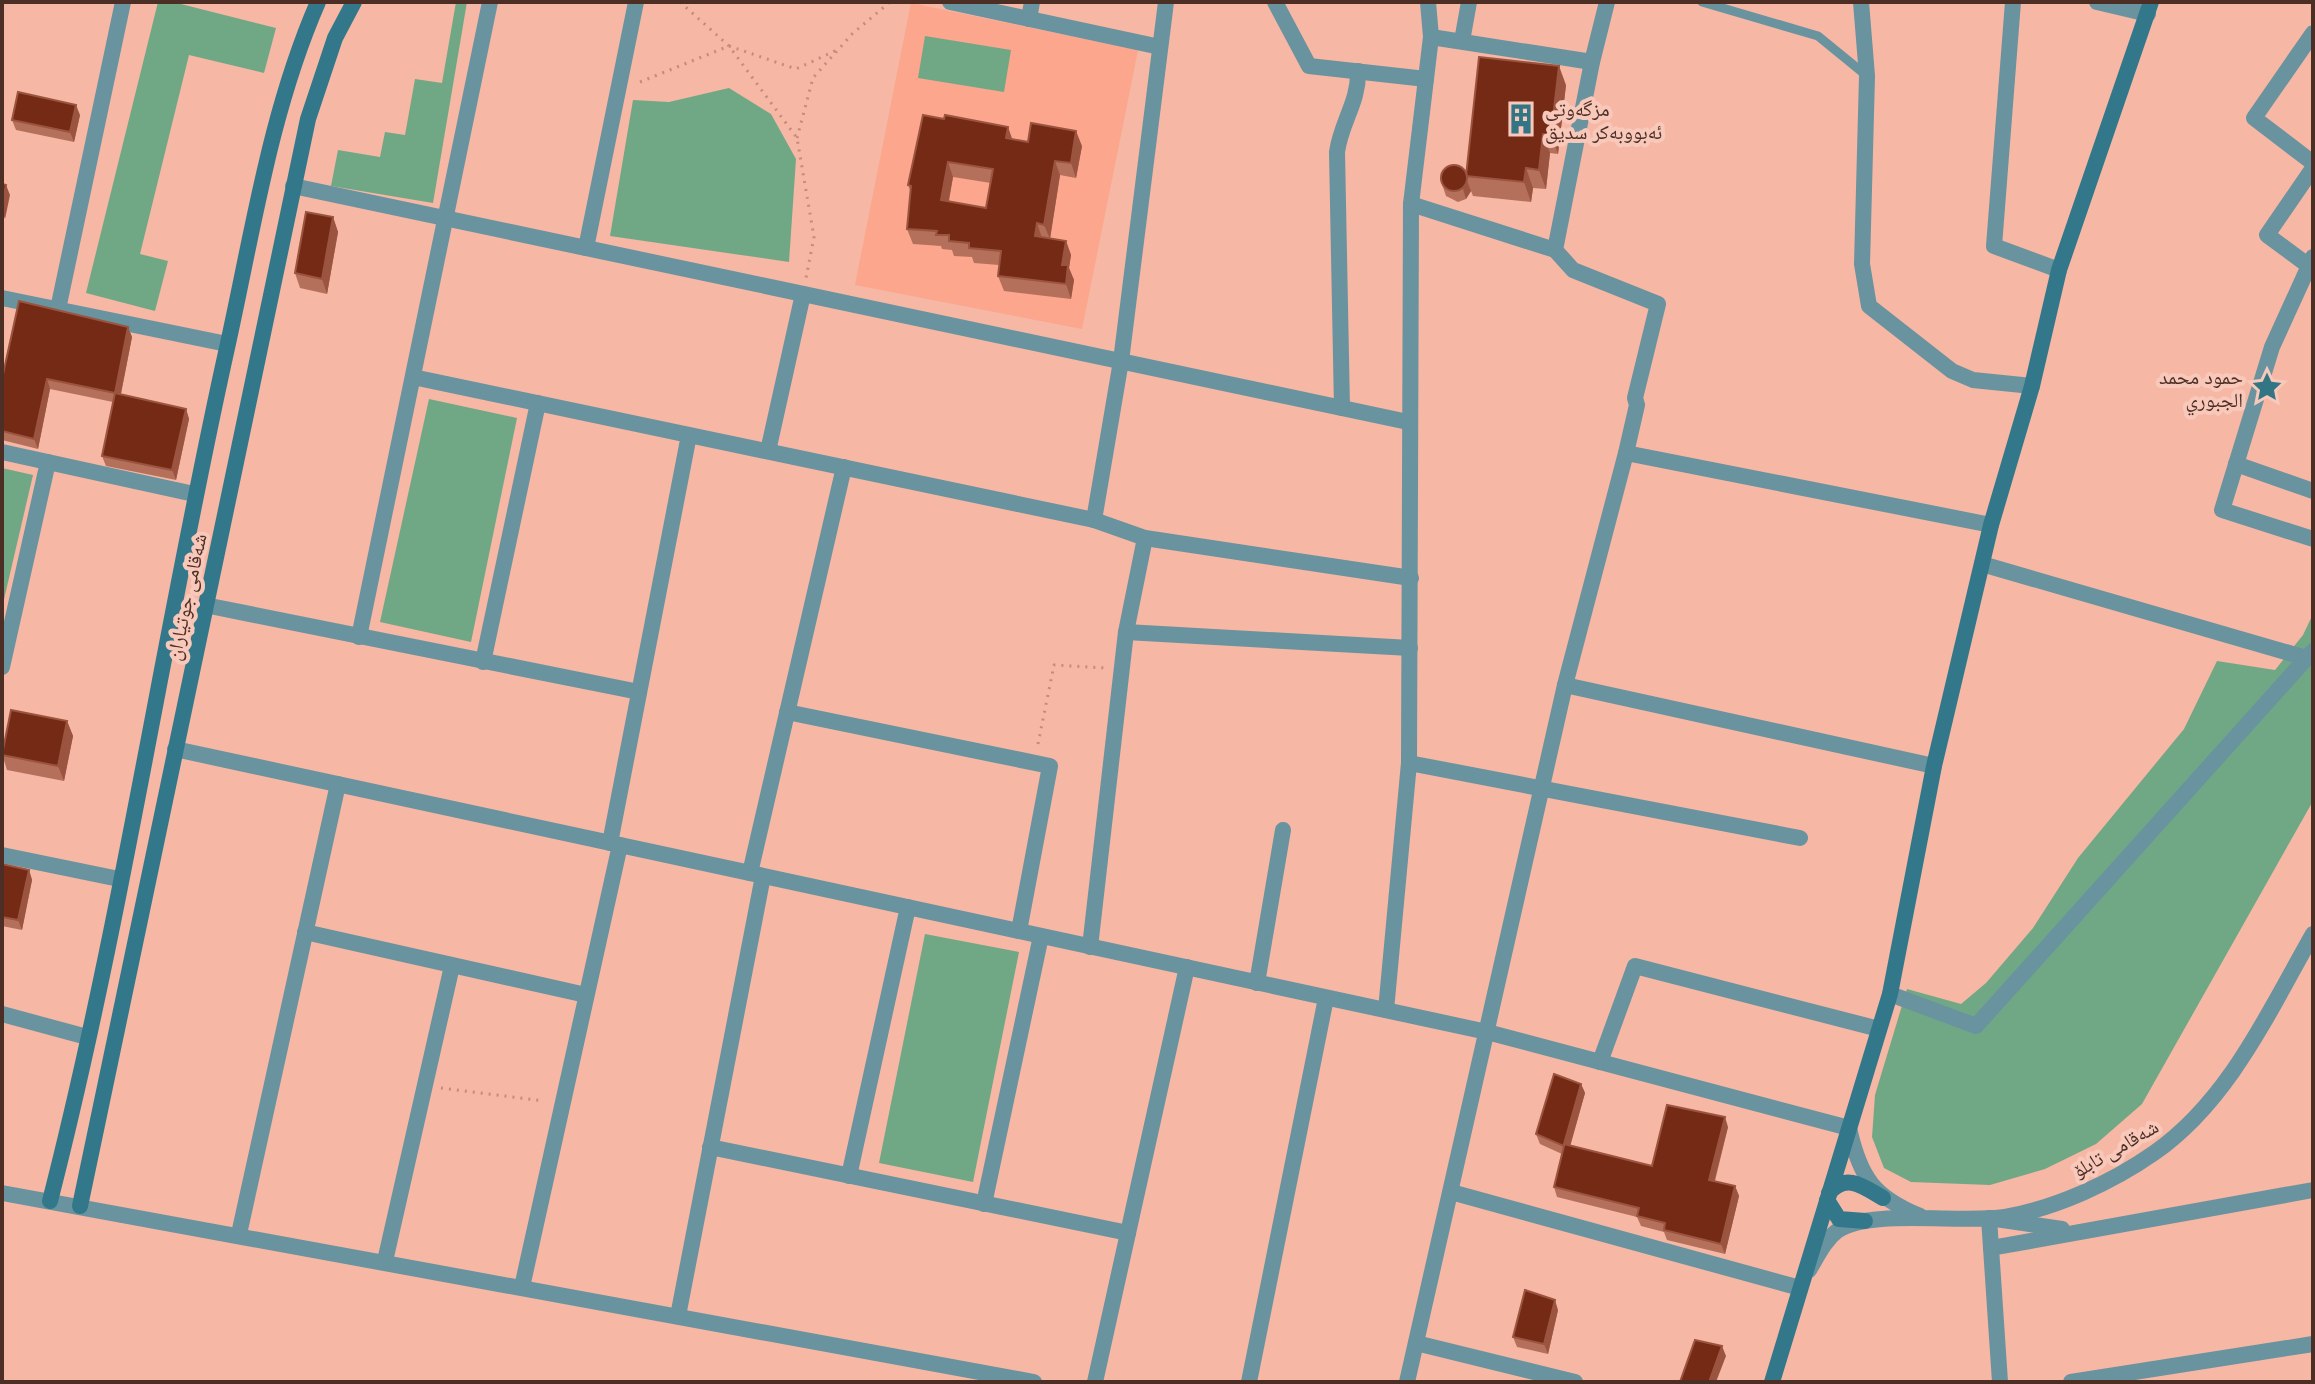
<svg xmlns="http://www.w3.org/2000/svg" width="2315" height="1384" font-family="'Open Sans','Noto Naskh Arabic',sans-serif">
	<style>
		.built { fill: #fba68d }
		.green { fill: #70a886 }
		.lines { fill: none; stroke-linecap: round; stroke-linejoin: round }
		.path { stroke: #c38d7e; stroke-width: 3; stroke-dasharray: 2 6; stroke-linecap: butt }
		.service { stroke: #69939f; stroke-width: 9 }
		.minor { stroke: #69939f; stroke-width: 16 }
		.tertiary { stroke: #69939f; stroke-width: 16 }
		.secondary { stroke: #33788a; stroke-width: 16 }
		.wall { fill: #b5705c; fill-rule: evenodd }
		.shaded-wall { fill: #9b543f }
		.building { fill: #742a14; stroke: #9b543f; stroke-width: 2; fill-rule: evenodd }
		.labels { text-anchor: middle; dominant-baseline: central; stroke-width: 8; stroke-linejoin: round; paint-order: stroke }
		.poi-label { font-size: 20px; fill: #4d2e25; stroke: #f8c8ba; text-anchor: start }
		.street-label { font-size: 20px; fill: #4d2e25; stroke: #f8c8ba }
	</style>
	<rect width="100%" height="100%" fill="#f6b7a4"/>
	<polygon class="built" points="911,3 1138,50 1082,329 855,285"/>
	<g class="green">
		<polygon points="158,2 173,2 276,28 264,73 189,55 140,254 168,261 155,311 86,293"/>
		<polygon points="456,2 467,2 433,203 331,186 338,150 380,157 385,132 405,135 415,79 442,83"/>
		<polygon points="925,36 1011,50 1004,92 918,78"/>
		<polygon points="729,88 771,114 796,159 789,262 610,236 633,100 669,102"/>
		<polygon points="429,399 517,418 471,642 380,622"/>
		<polygon points="2,468 33,475 2,608"/>
		<polygon points="2313,614 2313,801 2142,1104 2096,1144 2045,1169 1990,1185 1911,1182 1884,1168 1872,1137 1875,1095 1907,989 1961,1004 1986,983 2033,928 2078,858 2184,729 2217,661 2275,670 2303,635"/>
		<polygon points="925,934 1019,952 973,1182 879,1163"/>
	</g>
	<g class="lines">
		<g class="path">
			<polyline points="680,2 729,46 797,138 814,237 806,278"/>
			<polyline points="640,82 729,46 796,69 837,50"/>
			<polyline points="797,138 813,78 852,34 890,2"/>
			<polyline points="1038,744 1054,665 1106,668"/>
			<polyline points="441,1088 544,1101"/>
		</g>
		<polyline class="service" points="1702,2 1818,36 1867,76"/>
		<g class="minor">
			<polyline points="950,2 1160,47"/>
			<polyline points="1275,2 1309,66 1426,79"/>
			<polyline points="1861,2 1867,76 1862,264 1869,306 1952,371 1973,380 2032,386"/>
			<polyline points="2013,2 1994,246 2059,270"/>
			<polyline points="2097,2 2148,14"/>
			<polyline points="1029,19 1032,2"/>
			<polyline points="2313,33 2254,118 2313,163"/>
			<polyline points="1431,37 1592,62"/>
			<polyline points="1462,41 1469,2"/>
			<polyline points="293,186 1408,422"/>
			<polyline points="586,248 636,2"/>
			<polyline points="1555,250 1592,62 1607,2"/>
			<polyline points="2313,257 2272,347 2222,510 2313,539"/>
			<polyline points="2309,266 2267,235 2313,168"/>
			<polyline points="2,298 227,344"/>
			<polyline points="58,309 123,2"/>
			<polyline points="413,377 1094,520 1145,538 1411,578"/>
			<path d="M 1342,408 L 1337,152 C 1341,122 1359,102 1358,71"/>
			<polyline points="768,451 803,294"/>
			<polyline points="2,452 194,494"/>
			<polyline points="1626,453 1991,525"/>
			<polyline points="2236,464 2313,491"/>
			<polyline points="1094,520 1121,361 1166,2"/>
			<polyline points="1982,564 2306,658"/>
			<polyline points="205,605 639,692"/>
			<polyline points="1126,632 1410,648"/>
			<polyline points="359,637 490,2"/>
			<polyline points="483,662 538,403"/>
			<polyline points="2,667 48,462"/>
			<polyline points="1565,685 1934,766"/>
			<polyline points="787,712 1050,766 1019,931"/>
			<polyline points="175,749 1487,1032 1849,1128"/>
			<polyline points="1409,763 1800,838"/>
			<polyline points="610,843 689,435"/>
			<polyline points="2,855 119,879"/>
			<polyline points="750,873 844,467"/>
			<polyline points="305,932 586,995"/>
			<polyline points="1090,947 1126,632 1145,538"/>
			<polyline points="1257,983 1283,830"/>
			<polyline points="1890,994 1976,1026 2313,651"/>
			<polyline points="1386,1010 1409,763 1411,204 1431,37 1428,2"/>
			<polyline points="2,1014 87,1037"/>
			<polyline points="1600,1062 1635,966 1879,1029"/>
			<polyline points="710,1147 1128,1233"/>
			<polyline points="849,1176 908,907"/>
			<polyline points="1451,1192 1800,1288"/>
			<polyline points="984,1204 1041,936"/>
			<polyline points="239,1234 338,784"/>
			<polyline points="1991,1248 2313,1190"/>
			<polyline points="385,1261 452,966"/>
			<polyline points="522,1287 620,845"/>
			<polyline points="678,1316 763,876"/>
			<polyline points="1416,1343 1575,1382"/>
			<polyline points="1095,1382 1187,967"/>
			<polyline points="1249,1382 1326,998"/>
			<polyline points="1407,1382 1565,685 1626,453 1637,405 1635,398 1658,304 1573,270 1555,250 1411,204"/>
			<polyline points="2000,1382 1989,1218 2062,1229"/>
			<polyline points="2071,1382 2313,1344"/>
		</g>
		<g class="tertiary">
			<path d="M 1849,1128 C 1860,1178 1874,1197 1920,1216"/>
			<polyline points="2,1193 1034,1382"/>
			<path d="M 1809,1270 C 1817,1257 1824,1241 1837,1231 C 1868,1208 1962,1224 2005,1217 C 2056,1208 2111,1183 2154,1153 C 2229,1101 2269,1011 2313,934"/>
		</g>
		<g class="secondary">
			<path d="M 1829,1193 C 1846,1172 1864,1187 1883,1198"/>
			<polyline points="1827,1200 1839,1219 1865,1221"/>
			<path d="M 50,1201 C 122,920 164,631 227,348 C 253,231 270,112 318,2"/>
			<polyline points="80,1206 308,119 335,38 354,2"/>
			<polyline points="1772,1382 1890,994 1934,766 1991,525 2032,386 2059,270 2151,2"/>
		</g>
	</g>
	<g class="wall">
		<polygon points="1566,85 1558,154 1550,153 1546,189 1533,188 1531,202 1473,196 1471,191 1466,199 1458,202 1446,196 1440,178 1466,172"/>
		<polygon points="80,115 74,142 16,130 12,120"/>
		<path d="M 944,119 L 1012,139 L 1028,142 L 1082,146 L 1076,178 L 1060,175 L 1050,238 L 1066,241 L 1071,255 L 1069,268 L 1074,280 L 1071,299 L 1004,291 L 998,276 L 999,265 L 974,263 L 972,257 L 954,256 L 952,250 L 942,249 L 941,246 L 913,244 L 907,229 L 911,192 L 908,185 ZM 953,177 L 991,183 L 986,208 L 949,201 Z"/>
		<polygon points="333,217 338,232 327,294 300,288 295,273"/>
		<polygon points="128,327 132,337 121,394 186,409 189,419 176,480 106,466 102,456 113,402 50,389 38,449 2,440 2,379"/>
		<polygon points="67,721 73,736 64,781 7,770 2,754"/>
		<polygon points="2,864 29,870 32,880 22,930 2,926"/>
		<polygon points="1581,1084 1585,1093 1570,1145 1652,1166 1728,1127 1715,1181 1735,1186 1739,1196 1725,1254 1667,1240 1664,1232 1641,1226 1637,1217 1557,1197 1554,1187 1562,1154 1540,1144 1536,1134"/>
		<polygon points="1558,1310 1548,1354 1517,1347 1513,1337"/>
	</g>
	<g class="shaded-wall">
		<polygon points="1559,66 1566,85 1558,154 1551,135"/>
		<polygon points="76,105 80,115 74,142 70,132"/>
		<polygon points="1008,127 1013,141 1006,138"/>
		<polygon points="1076,131 1082,146 1076,178 1071,163"/>
		<polygon points="1543,134 1550,153 1546,189 1539,170"/>
		<polygon points="1055,161 1060,175 1050,239 1044,225"/>
		<polygon points="948,162 953,177 946,215 941,200"/>
		<polygon points="1526,168 1533,188 1531,202 1524,182"/>
		<polygon points="1467,181 1471,191 1466,199 1463,189"/>
		<polygon points="6,185 10,195 5,219 2,211 2,205"/>
		<polygon points="333,217 338,232 327,294 322,279"/>
		<polygon points="1037,223 1042,238 1035,236"/>
		<polygon points="1066,241 1071,255 1069,268 1074,280 1071,299 1066,284 1062,265"/>
		<polygon points="128,327 132,337 119,403 115,393"/>
		<polygon points="47,379 50,389 38,449 34,439"/>
		<polygon points="186,409 189,419 176,480 172,470"/>
		<polygon points="67,721 73,736 64,781 58,766"/>
		<polygon points="29,870 32,880 22,930 18,920"/>
		<polygon points="1581,1084 1585,1093 1568,1154 1564,1144"/>
		<polygon points="1725,1117 1728,1127 1712,1190 1709,1180"/>
		<polygon points="1735,1186 1739,1196 1725,1254 1721,1244"/>
		<polygon points="1555,1300 1558,1310 1548,1354 1544,1344"/>
		<polygon points="1722,1346 1726,1356 1716,1382 1709,1382"/>
	</g>
	<g class="building">
		<polygon points="1479,57 1559,66 1551,135 1543,134 1539,170 1526,168 1524,182 1466,176"/>
		<polygon points="18,92 76,105 70,132 12,120"/>
		<path d="M 923,115 L 944,119 L 945,115 L 1008,127 L 1006,138 L 1028,142 L 1031,123 L 1076,131 L 1071,163 L 1055,161 L 1044,225 L 1037,223 L 1035,236 L 1066,241 L 1062,265 L 1068,265 L 1066,284 L 998,276 L 1001,251 L 969,248 L 969,243 L 949,241 L 949,235 L 936,235 L 937,231 L 907,229 L 911,186 L 908,185 ZM 948,162 L 993,169 L 986,208 L 941,200 Z"/>
		<circle cx="1454" cy="178" r="13"/>
		<polygon points="2,184 6,185 2,205"/>
		<polygon points="306,212 333,217 322,279 295,273"/>
		<polygon points="19,301 128,327 115,393 47,379 34,439 2,431 2,379"/>
		<polygon points="115,393 186,409 172,470 102,456"/>
		<polygon points="11,710 67,721 58,766 2,755"/>
		<polygon points="2,864 29,870 18,920 2,917"/>
		<polygon points="1554,1074 1581,1084 1564,1144 1652,1166 1667,1105 1725,1117 1709,1180 1735,1186 1721,1244 1664,1230 1665,1223 1637,1216 1639,1208 1554,1187 1564,1146 1536,1134"/>
		<polygon points="1525,1290 1555,1300 1544,1344 1513,1337"/>
		<polygon points="1695,1340 1722,1346 1709,1382 1680,1382"/>
	</g>
	<defs>
		<g id="building-bare" transform="scale(2.4)"><path d="M-4-6H4V6H1V3H-1V6H-4ZM-2.5-4.3h1.7v1.8h-1.7ZM.8-4.3h1.7v1.8H.8ZM-2.5-1h1.7V.8h-1.7ZM.8-1h1.7V.8H.8Z" fill="#327585" stroke="#f8c8ba" stroke-width="2.5" paint-order="stroke"/></g>
		<g id="sight-bare" transform="scale(2.4)"><path d="M0-6L1.8-2.2L6-1.7L2.9 1.2L3.7 5.4L0 3.3L-3.7 5.4L-2.9 1.2L-6-1.7L-1.8-2.2Z" fill="#327585" stroke="#f8c8ba" stroke-width="2.5" paint-order="stroke"/></g>
	</defs>
	<g fill-rule="evenodd">
		<use href="#building-bare" x="1521" y="119"/>
		<use href="#sight-bare" x="2267" y="387"/>
	</g>
	<g class="labels">
		<g class="poi-label">
			<text x="1545" y="108">مزگەوتی<tspan x="1545" dy="23">ئەبووبەکر سدیق</tspan></text>
			<text x="2243" y="376" text-anchor="end">حمود محمد<tspan x="2243" dy="23">الجبوري</tspan></text>
		</g>
		<g class="street-label">
			<text transform="translate(186 597) rotate(-78)">شەقامی جوتیاران</text>
			<text transform="translate(2115 1148) rotate(-30)">شەقامی تابلۆ</text>
		</g>
	</g>
	<rect width="2315" height="1384" fill="none" stroke="#4d2e25" stroke-width="8"/>
</svg>
